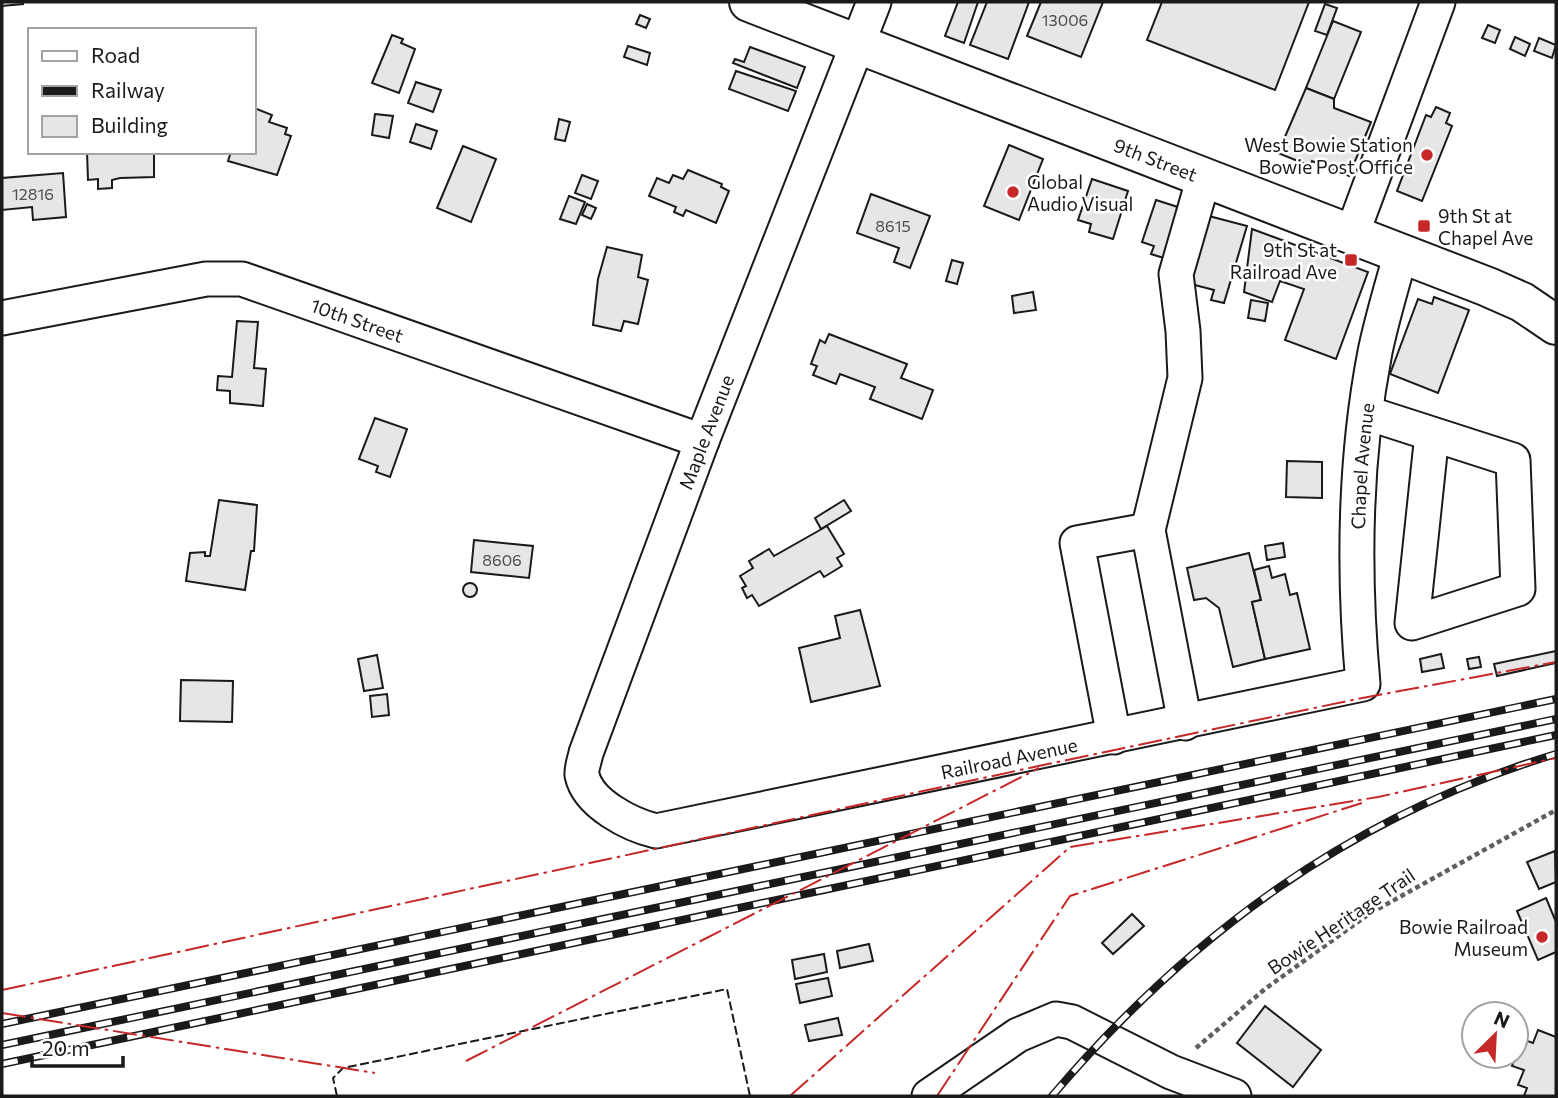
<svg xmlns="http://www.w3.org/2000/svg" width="1558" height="1098" font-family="Commissioner,sans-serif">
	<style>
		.building { fill: #e6e6e6; stroke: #1a1a1a; stroke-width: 2 }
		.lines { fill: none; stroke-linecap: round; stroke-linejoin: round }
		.minor-casing { stroke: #1a1a1a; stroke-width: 37 }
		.major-casing { stroke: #1a1a1a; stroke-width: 42 }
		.path { stroke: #5f5f5f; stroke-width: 4.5; stroke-dasharray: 5 3.5; stroke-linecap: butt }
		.minor { stroke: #fff; stroke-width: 33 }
		.major { stroke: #fff; stroke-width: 38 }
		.rail-casing { stroke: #1a1a1a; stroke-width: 8 }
		.rail { stroke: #fff; stroke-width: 5; stroke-dasharray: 16; stroke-linecap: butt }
		.fence { stroke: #1a1a1a; stroke-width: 2; stroke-dasharray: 9 3.5; stroke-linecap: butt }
		.power { stroke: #c62828; stroke-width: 2; stroke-dasharray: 24 5 3.5 5; stroke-linecap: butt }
		.poi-dot { fill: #c62828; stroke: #fff; stroke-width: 2.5 }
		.labels { text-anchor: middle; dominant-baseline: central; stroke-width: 5; stroke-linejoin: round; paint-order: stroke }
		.number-label { font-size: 16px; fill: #4d4d4d }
		.poi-label { font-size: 19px; fill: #1a1a1a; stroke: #fff; text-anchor: end }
		.street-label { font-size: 19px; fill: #1a1a1a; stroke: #fff }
	</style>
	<rect width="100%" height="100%" fill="#fff"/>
	<g class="building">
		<polygon points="2,2 23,2 23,4 2,6"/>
		<polygon points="958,2 978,2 964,43 945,36"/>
		<polygon points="987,2 1029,2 1008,59 970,45"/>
		<polygon points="1041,2 1103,2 1081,57 1027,36"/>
		<polygon points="1162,2 1309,2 1275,90 1147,40"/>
		<polygon points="1325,4 1337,8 1327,35 1315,31"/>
		<polygon points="640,15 650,19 646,28 636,24"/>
		<polygon points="1333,21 1361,32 1334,99 1306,88"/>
		<polygon points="1488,25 1500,30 1495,43 1482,38"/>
		<polygon points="392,35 403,39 401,43 415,49 399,93 372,83"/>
		<polygon points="1515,37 1530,44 1525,56 1510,49"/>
		<polygon points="1539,38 1556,45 1552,58 1534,51"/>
		<polygon points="628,46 650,53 647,65 624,57"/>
		<polygon points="750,47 805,67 797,88 733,63 735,59 744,62"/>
		<polygon points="736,71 796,91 788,111 729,89"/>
		<polygon points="416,82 441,90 433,112 408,103"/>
		<polygon points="1306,88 1334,99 1334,108 1371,122 1349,176 1312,161 1310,166 1278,153"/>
		<polygon points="1436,107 1450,113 1446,123 1452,126 1422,201 1397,191 1426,115 1431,117"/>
		<polygon points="254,108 272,115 269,122 287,128 285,134 291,136 277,175 228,161 231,152 254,152"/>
		<polygon points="375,114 393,116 389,138 372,135"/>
		<polygon points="559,119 570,122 565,141 555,139"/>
		<polygon points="416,124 437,131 431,149 410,142"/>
		<polygon points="1009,145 1043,159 1019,220 984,206"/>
		<polygon points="463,146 496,159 471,222 437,208"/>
		<polygon points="87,152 154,152 154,177 120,178 112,180 112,188 98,189 98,179 88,180"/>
		<polygon points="688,170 722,184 721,187 729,191 716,223 686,210 683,216 674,212 676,207 649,196 657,178 669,183 673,175 683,179"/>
		<polygon points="63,173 66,217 33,220 32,207 2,210 2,178"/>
		<polygon points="582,175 598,181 591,199 575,193"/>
		<polygon points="1092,179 1128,191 1113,239 1089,232 1091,224 1078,220"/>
		<polygon points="871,194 930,216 910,268 894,262 899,248 857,233"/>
		<polygon points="569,196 585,202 576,224 560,219"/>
		<polygon points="1156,200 1184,209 1167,259 1151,254 1154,246 1142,242"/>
		<polygon points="587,204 596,208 591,219 582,215"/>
		<polygon points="1205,215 1247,226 1224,303 1211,300 1214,290 1187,283"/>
		<polygon points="1252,229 1368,272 1336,359 1285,340 1304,289 1280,281 1272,302 1244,292"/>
		<polygon points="607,247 642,255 638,277 648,280 638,324 624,321 621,331 593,325 598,279"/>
		<polygon points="952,260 963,263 957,284 946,281"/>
		<polygon points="1033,292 1036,310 1014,313 1012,296"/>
		<polygon points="1434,297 1469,310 1438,393 1390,374 1418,299 1432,304"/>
		<polygon points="1251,300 1268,303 1265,321 1248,318"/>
		<polygon points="237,321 258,322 254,368 266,369 263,406 230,403 230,391 217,390 218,376 232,377"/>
		<polygon points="829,334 907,364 901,378 933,390 922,419 870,399 875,387 840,374 836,384 813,375 817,366 811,364 820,340 825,343"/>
		<polygon points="375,418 407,429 390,477 376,472 378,466 359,459"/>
		<polygon points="1287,461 1322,462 1322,498 1286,497"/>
		<polygon points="219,500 257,505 254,551 251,551 245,590 186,581 190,553 205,552 205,556 210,556"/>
		<polygon points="844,500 851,511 821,529 815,518"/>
		<polygon points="827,526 844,554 837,558 842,566 824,577 820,571 759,606 752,595 747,598 742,588 746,586 740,576 753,568 749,561 769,549 774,556"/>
		<polygon points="474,540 533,546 529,578 471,572"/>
		<polygon points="1283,543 1285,557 1267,560 1265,546"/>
		<polygon points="1249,553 1261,600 1252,602 1265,659 1233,667 1219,608 1206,598 1194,600 1187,568"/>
		<polygon points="1269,566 1272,578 1285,574 1290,595 1297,593 1310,649 1265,659 1252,602 1261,600 1254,570"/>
		<circle cx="470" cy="590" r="7"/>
		<polygon points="860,610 880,686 811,702 799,648 840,638 835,616"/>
		<polygon points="1556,651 1556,663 1497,676 1494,664"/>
		<polygon points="1441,654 1444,668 1422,672 1420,659"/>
		<polygon points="377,655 383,688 364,691 358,659"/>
		<polygon points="1479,657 1481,667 1469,669 1467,659"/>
		<polygon points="181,680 233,681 232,722 180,721"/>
		<polygon points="387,694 389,715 372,717 370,696"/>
		<polygon points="1555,851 1556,882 1539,889 1527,862"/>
		<polygon points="1546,898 1556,922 1556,952 1538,960 1517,911"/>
		<polygon points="1132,914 1144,926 1113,954 1102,943"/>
		<polygon points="869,944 873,961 840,968 837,951"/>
		<polygon points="824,954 827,972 795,979 792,960"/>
		<polygon points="828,978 832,996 800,1003 796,984"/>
		<polygon points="1265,1006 1321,1050 1293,1087 1237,1043"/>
		<polygon points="838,1018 842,1035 809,1041 805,1025"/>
		<polygon points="1538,1030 1556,1037 1556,1096 1524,1096 1527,1088 1518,1085 1524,1070 1512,1066 1522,1039 1533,1043"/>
	</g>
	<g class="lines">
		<g class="minor-casing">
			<g id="minor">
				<path id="s1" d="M 874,2 L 702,441 L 586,753 C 585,759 581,769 582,775 C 588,804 631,825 656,831 L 1363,684 C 1353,574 1354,461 1375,352 C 1382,318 1392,286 1401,253"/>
				<polyline points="1352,234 1438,2"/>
				<path id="s2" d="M 2,318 L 206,279 L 242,279 L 702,441"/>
				<polyline points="1367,413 1513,460 1518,589 1412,623 1432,434"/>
				<polyline points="1148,530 1185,378 1183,331 1176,274 1204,177"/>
				<polyline points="1114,737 1077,543 1148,530 1185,723"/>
				<polyline points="929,1096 1018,1035 1056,1019 1072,1022 1171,1072 1234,1096"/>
			</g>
		</g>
		<g class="major-casing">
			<g id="major">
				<path id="s3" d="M 749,2 L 1488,287 L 1522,302 L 1556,325"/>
			</g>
		</g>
		<polyline class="path" points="1196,1048 1265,989 1369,914 1556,810"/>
		<use href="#minor" class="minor"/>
		<use href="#major" class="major"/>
		<g class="rail-casing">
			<g id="rail">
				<polyline points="2,1024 1556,699"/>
				<polyline points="2,1045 1556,719"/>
				<polyline points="2,1064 1556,735"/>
				<path d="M 1052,1096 C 1189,935 1352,815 1556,754"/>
			</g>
		</g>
		<use href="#rail" class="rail"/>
		<polyline class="fence" points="337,1096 333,1078 343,1068 727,989 750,1096"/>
		<g class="power">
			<polyline points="2,990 1048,764 1357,699 1556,662"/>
			<polyline points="2,1013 375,1073"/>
			<polyline points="466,1061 1039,768"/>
			<polyline points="790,1096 1070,847 1378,797 1556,758"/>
			<polyline points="937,1096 1070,896 1362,803"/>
		</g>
	</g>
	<g class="poi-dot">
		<circle cx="1427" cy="155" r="7"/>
		<circle cx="1013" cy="192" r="7"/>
		<rect x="1417" y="219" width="14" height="14" rx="3.5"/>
		<rect x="1344" y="253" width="14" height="14" rx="3.5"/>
		<circle cx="1542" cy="937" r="7"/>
	</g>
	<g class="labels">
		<g class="number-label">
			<text x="1065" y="19">13006</text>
			<text x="33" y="193">12816</text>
			<text x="893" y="225">8615</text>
			<text x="502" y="559">8606</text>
		</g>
		<g class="poi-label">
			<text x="1413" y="144">West Bowie Station<tspan x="1413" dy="22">Bowie Post Office</tspan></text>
			<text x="1027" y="181" text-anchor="start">Global<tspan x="1027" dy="22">Audio Visual</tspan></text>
			<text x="1438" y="215" text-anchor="start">9th St at<tspan x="1438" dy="22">Chapel Ave</tspan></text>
			<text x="1337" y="249">9th St at<tspan x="1337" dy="22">Railroad Ave</tspan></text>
			<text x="1528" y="926">Bowie Railroad<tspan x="1528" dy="22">Museum</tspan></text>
		</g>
		<g class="street-label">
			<text stroke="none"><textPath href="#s3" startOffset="436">9th Street</textPath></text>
			<text stroke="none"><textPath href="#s2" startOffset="366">10th Street</textPath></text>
			<text transform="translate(706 432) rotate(-69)">Maple Avenue</text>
			<text stroke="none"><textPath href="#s1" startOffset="1864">Chapel Avenue</textPath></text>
			<text stroke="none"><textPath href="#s1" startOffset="1284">Railroad Avenue</textPath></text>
			<text transform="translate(1341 921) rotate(-34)">Bowie Heritage Trail</text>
		</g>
	</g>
	<rect width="1558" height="1098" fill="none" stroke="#1a1a1a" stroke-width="7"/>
	<rect x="28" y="28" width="228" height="126" fill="#ffffff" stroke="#a3a3a3" stroke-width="2"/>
	<rect x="42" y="51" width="35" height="10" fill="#ffffff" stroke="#a3a3a3" stroke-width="2"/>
	<text x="91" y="63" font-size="21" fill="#1a1a1a">Road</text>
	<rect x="42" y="86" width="35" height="10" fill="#1a1a1a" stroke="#a3a3a3" stroke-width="2"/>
	<text x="91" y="98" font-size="21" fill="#1a1a1a">Railway</text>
	<rect x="42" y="116" width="35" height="21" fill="#e6e6e6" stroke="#a3a3a3" stroke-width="2"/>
	<text x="91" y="133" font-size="21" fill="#1a1a1a">Building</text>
	<g transform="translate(1495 1035) rotate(24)"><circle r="33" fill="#ffffff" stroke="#a3a3a3" stroke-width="2"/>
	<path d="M0-5L12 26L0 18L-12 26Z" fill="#c62828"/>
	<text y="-10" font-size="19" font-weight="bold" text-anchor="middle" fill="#1a1a1a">N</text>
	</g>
	<path d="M32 1056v10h91v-10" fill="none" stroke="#1a1a1a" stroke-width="3.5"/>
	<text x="42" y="1056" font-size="21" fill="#1a1a1a" stroke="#ffffff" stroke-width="5" paint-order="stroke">20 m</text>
</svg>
